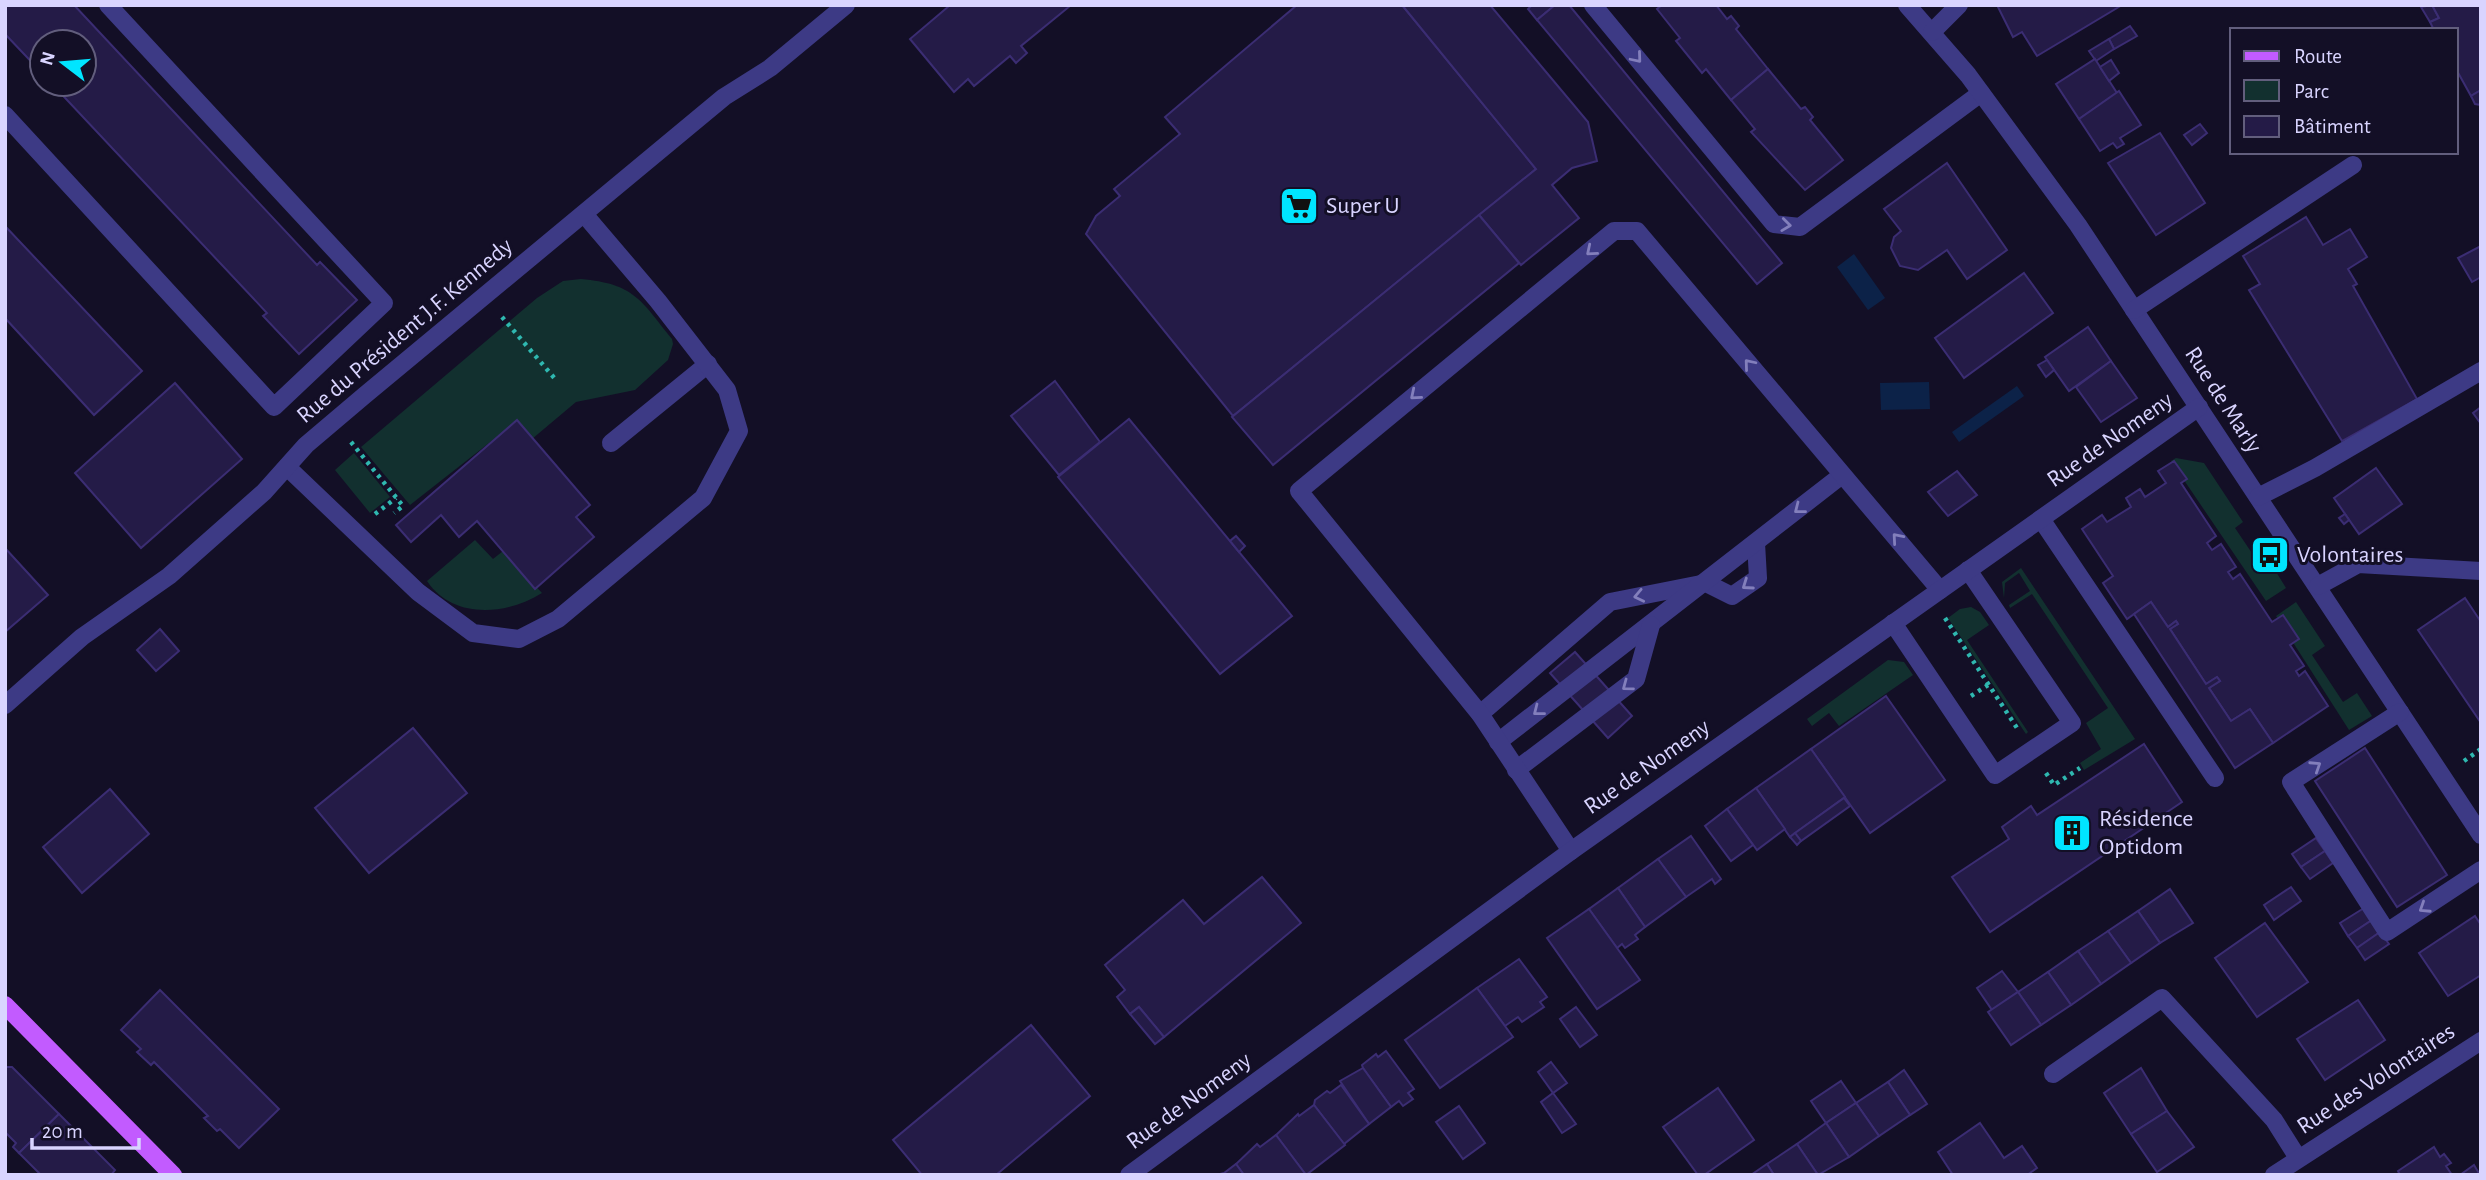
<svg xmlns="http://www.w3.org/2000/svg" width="2486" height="1180" font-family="'Alegreya Sans',sans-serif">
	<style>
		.green { fill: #12302f }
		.water { fill: #0c2248 }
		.building { fill: #241b47; stroke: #3b2d73; stroke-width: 2 }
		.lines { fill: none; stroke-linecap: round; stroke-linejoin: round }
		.path { stroke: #2fb8b0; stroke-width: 4.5; stroke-dasharray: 3.5 5; stroke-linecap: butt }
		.minor { stroke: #3d3a85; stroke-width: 18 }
		.major { stroke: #c25bff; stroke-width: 18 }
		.oneway { stroke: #837fbc }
		.labels { text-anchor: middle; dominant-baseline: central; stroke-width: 6; stroke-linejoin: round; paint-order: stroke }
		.poi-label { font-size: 24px; fill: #d9d4ff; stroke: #130f26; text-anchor: start }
		.street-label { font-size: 24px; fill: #d9d4ff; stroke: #130f26 }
	</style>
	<rect width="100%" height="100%" fill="#130f26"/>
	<g class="green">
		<path d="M 581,279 C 634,284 640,299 672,339 L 673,344 L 668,360 L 635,390 L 576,402 L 532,439 L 517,421 L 410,505 L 361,447 L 537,298 L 563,281 Z"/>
		<polygon points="354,453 390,497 370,513 335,470"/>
		<polygon points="2176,458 2204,463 2243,522 2235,528 2262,568 2270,562 2286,588 2266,601 2171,461"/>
		<path d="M 475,540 L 493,559 L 503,551 L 542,593 C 507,615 453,620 427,581 Z"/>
		<polygon points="2021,568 2135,739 2084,770 2080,763 2101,749 2086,723 2108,708 2032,594 2010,608 2009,605 2030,591 2019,573 2005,583 2004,598 2002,582"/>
		<polygon points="2296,602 2325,646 2312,655 2343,702 2357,693 2372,716 2349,730 2276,616"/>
		<polygon points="1971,607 1980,612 1989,625 1967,640 2028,732 2026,734 1948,618 1960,609"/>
		<polygon points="1888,660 1904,662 1913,675 1839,726 1829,713 1812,726 1807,719"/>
	</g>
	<g class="water">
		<polygon points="1854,254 1885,298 1868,310 1837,267"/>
		<polygon points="1929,382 1930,409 1881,410 1880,383"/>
		<polygon points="2017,386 2024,396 1959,442 1952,432"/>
	</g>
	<g class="building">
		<polygon points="5,5 74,5 317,265 320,262 357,300 299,354 263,316 267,313 52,84 84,84 84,42 42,42 42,73 5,34"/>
		<polygon points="1297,5 1402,5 1536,169 1233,416 1086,234 1096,216 1120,196 1114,189 1180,134 1165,117"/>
		<polygon points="1402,5 1490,5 1588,122 1597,161 1572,168 1552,185 1579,218 1521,265 1479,215 1536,169"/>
		<polygon points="1532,5 1555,5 1537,20 1528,9"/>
		<polygon points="1555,5 1569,5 1782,263 1757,284 1537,20"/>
		<polygon points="1662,5 1716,5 1727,19 1731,16 1739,26 1736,29 1768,69 1731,100 1706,69 1702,73 1676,41 1680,38 1657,9"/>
		<polygon points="1997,5 2122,5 2037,56 2022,32 2013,37"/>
		<polygon points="2432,5 2439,18 2430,22 2421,7"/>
		<polygon points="2432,5 2481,5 2481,90 2471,96 2456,69 2456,30 2434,30 2430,22 2439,18"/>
		<polygon points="949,6 1069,5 1070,6 1021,46 1027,53 1016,63 1010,56 974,86 968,79 954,92 910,39"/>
		<polygon points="2130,26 2137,36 2114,49 2109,39"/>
		<polygon points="2109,39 2114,49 2096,61 2089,51"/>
		<polygon points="2095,59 2117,93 2079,119 2056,84"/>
		<polygon points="2111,60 2119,73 2109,81 2100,67"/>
		<polygon points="1768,69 1801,109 1805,107 1813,117 1810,120 1843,160 1805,190 1751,132 1755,129 1731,100"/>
		<polygon points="2481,90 2481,105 2475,104 2471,96"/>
		<polygon points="2119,91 2141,125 2120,138 2124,144 2117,148 2113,143 2100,151 2079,119"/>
		<polygon points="2200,124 2207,133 2192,145 2184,135"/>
		<polygon points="2160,133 2205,203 2156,235 2108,163"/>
		<polygon points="1947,163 2007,250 1967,279 1947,250 1918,270 1900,266 1891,248 1894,237 1901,231 1884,209"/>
		<polygon points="1479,215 1519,263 1273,465 1232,417"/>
		<polygon points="2306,217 2323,245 2350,229 2367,257 2348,269 2357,284 2353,286 2417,399 2342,441 2249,290 2260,284 2243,256"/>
		<polygon points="5,226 142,371 94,415 5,318"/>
		<polygon points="2481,246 2481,277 2472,282 2458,258"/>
		<polygon points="2024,273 2053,313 1964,378 1935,338"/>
		<polygon points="2088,327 2111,361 2069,391 2045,357"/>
		<polygon points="2047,360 2054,370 2046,377 2038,365"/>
		<polygon points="2111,361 2137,398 2101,422 2076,387"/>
		<polygon points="1055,381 1100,442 1059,475 1011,416"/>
		<polygon points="175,383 242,459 141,548 75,473"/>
		<polygon points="2481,407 2481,424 2473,413"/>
		<polygon points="1129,419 1292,616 1220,674 1058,477"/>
		<polygon points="517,420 590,505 576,517 594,537 535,589 477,521 459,537 441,515 411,542 396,525"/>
		<polygon points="2174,461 2187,479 2181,483 2216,536 2207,543 2212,550 2221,544 2236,567 2228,572 2233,579 2240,574 2272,622 2283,615 2299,639 2290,645 2304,666 2296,671 2299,676 2305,671 2328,706 2273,743 2250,709 2231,721 2209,688 2220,681 2217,677 2206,684 2170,629 2178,624 2176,621 2168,627 2151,602 2127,619 2103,583 2113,576 2082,529 2102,515 2107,522 2131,507 2126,498 2140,489 2145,497 2166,483 2158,471"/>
		<polygon points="2376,468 2402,504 2359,534 2334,498"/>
		<polygon points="1957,471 1977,495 1948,516 1928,492"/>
		<polygon points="2345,514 2349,520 2344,524 2339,518"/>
		<polygon points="1236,536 1245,546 1239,552 1230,541"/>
		<polygon points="5,548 48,595 5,632"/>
		<polygon points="2465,598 2481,622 2481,723 2418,630"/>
		<polygon points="2151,602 2168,627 2176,621 2178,624 2170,629 2206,684 2217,677 2220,681 2209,688 2231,721 2250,709 2273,743 2235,768 2134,614"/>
		<polygon points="160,629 179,651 156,671 137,650"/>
		<polygon points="1575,652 1632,716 1608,738 1550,673"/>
		<polygon points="1886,696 1945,780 1870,833 1811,749"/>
		<polygon points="413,728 467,793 369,873 315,808"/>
		<polygon points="2144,744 2182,802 1990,932 1952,877 2009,839 2002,827 2031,806 2037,815"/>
		<polygon points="2365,748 2447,875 2397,907 2315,781"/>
		<polygon points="1811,749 1845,797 1790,837 1756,788"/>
		<polygon points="1756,788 1785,829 1757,850 1727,809"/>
		<polygon points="110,789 149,834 82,893 43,847"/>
		<polygon points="1844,798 1850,806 1801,841 1795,833"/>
		<polygon points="1727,809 1753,845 1731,861 1705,826"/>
		<polygon points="1795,833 1801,841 1797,845 1790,837"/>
		<polygon points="1691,836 1721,879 1715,884 1712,879 1686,897 1658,859"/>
		<polygon points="2316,838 2325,851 2301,867 2292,854"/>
		<polygon points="2325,851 2333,863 2310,879 2301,867"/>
		<polygon points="1658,859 1686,897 1645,927 1618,888"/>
		<polygon points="1262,877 1301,923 1164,1037 1139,1007 1130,1014 1117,997 1125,990 1105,965 1183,900 1204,924"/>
		<polygon points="2291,887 2301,901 2274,920 2264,905"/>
		<polygon points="1618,888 1645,927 1635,935 1638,939 1625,948 1622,944 1617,948 1589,909"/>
		<polygon points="2170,889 2193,923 2160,943 2138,911"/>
		<polygon points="2364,908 2372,920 2348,936 2340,923"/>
		<polygon points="1589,909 1640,980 1597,1009 1547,938"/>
		<polygon points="2138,911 2160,943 2131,963 2108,931"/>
		<polygon points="2475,916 2481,925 2481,975 2448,996 2419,953"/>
		<polygon points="2372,920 2380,932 2357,948 2348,936"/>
		<polygon points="2265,923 2308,982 2257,1017 2215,958"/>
		<polygon points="2108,931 2131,963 2101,984 2078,951"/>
		<polygon points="2380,932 2389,944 2365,960 2357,948"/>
		<polygon points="2078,951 2101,984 2071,1005 2048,972"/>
		<polygon points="1519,959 1547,997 1540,1002 1544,1007 1522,1022 1518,1017 1505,1026 1477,988"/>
		<polygon points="2002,971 2018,992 1992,1010 1977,988"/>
		<polygon points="2048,972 2071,1005 2041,1025 2018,992"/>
		<polygon points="1477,988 1513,1037 1440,1088 1405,1040"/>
		<polygon points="160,990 279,1109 239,1148 220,1129 217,1131 204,1118 208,1116 154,1062 151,1065 137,1052 141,1049 121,1030"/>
		<polygon points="2018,992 2041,1025 2011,1045 1988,1012"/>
		<polygon points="2358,1000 2385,1040 2325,1080 2297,1039"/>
		<polygon points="1139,1007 1164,1037 1155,1044 1130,1014"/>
		<polygon points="1576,1007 1597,1035 1580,1047 1560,1019"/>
		<polygon points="1031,1025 1090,1096 996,1175 922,1175 893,1140"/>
		<polygon points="1386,1051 1414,1089 1408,1093 1413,1099 1403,1106 1399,1101 1391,1107 1363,1068 1362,1065 1376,1054 1378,1057"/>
		<polygon points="1551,1062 1567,1083 1553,1093 1538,1072"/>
		<polygon points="5,1067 12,1067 59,1114 19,1153 13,1147 16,1143 5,1132"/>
		<polygon points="1363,1068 1391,1107 1369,1124 1340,1081"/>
		<polygon points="2141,1068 2167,1111 2131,1134 2104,1093"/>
		<polygon points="1904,1070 1927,1104 1910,1115 1888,1082"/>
		<polygon points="1841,1081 1856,1103 1826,1123 1811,1101"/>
		<polygon points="1888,1082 1910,1115 1879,1136 1856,1103"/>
		<polygon points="1341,1085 1369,1124 1344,1144 1314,1105 1315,1100 1327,1091 1330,1093"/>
		<polygon points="1718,1088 1754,1140 1704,1175 1698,1175 1663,1127"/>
		<polygon points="1553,1093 1576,1124 1562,1133 1541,1102"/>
		<polygon points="1856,1103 1879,1136 1849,1157 1826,1123"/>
		<polygon points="1314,1105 1345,1145 1306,1175 1276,1135 1298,1114 1299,1116"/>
		<polygon points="1459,1106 1485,1143 1463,1159 1436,1122"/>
		<polygon points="2167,1111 2194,1147 2157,1172 2131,1134"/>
		<polygon points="59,1114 115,1170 111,1175 41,1175 19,1153"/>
		<polygon points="1826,1123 1849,1157 1818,1175 1797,1144"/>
		<polygon points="1980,1123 2004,1158 2022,1146 2037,1168 2027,1175 1953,1175 1938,1152"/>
		<polygon points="1276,1135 1306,1175 1244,1175 1236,1164 1257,1144 1260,1147"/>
		<polygon points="1797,1144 1818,1175 1774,1175 1767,1164"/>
		<polygon points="2434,1147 2440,1157 2444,1154 2451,1163 2446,1166 2452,1175 2400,1175 2398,1171"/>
		<polygon points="1236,1164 1244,1175 1216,1175 1224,1173"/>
		<polygon points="1767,1164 1774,1175 1751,1175"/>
		<polygon points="2474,1165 2480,1175 2460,1175"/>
	</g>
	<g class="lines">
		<g class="path">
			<polyline points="502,317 556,380"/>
			<polyline points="351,442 403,506 394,513"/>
			<polyline points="375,514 396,498"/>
			<polyline points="1945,618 2017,728"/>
			<polyline points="1971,696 1988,685"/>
			<polyline points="2464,761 2481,749"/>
			<polyline points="2046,773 2054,785 2080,768"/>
		</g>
		<g class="minor">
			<polyline points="1593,5 1774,224 1800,227 1981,93"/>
			<polyline points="1907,5 1968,75 2078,225 2481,835"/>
			<polyline points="1932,32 1959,5"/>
			<polyline points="5,115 274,407 384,303 108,5"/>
			<polyline points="2134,310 2353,165"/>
			<polyline points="611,443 708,364"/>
			<polyline points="287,467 418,592 473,633 519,639 558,619 703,498 739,431 727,390 658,301 584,214"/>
			<polyline points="2258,497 2315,468 2481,371"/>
			<polyline points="2041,519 2215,778"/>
			<polyline points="2318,586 2358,564 2481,571"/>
			<polyline points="1893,623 1995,775 2072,723 1968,570"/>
			<polyline points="5,705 82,637 169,576 264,492 306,445 365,395 724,97 770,68 846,5"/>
			<polyline points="2400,712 2291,782 2387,932 2481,870"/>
			<polyline points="1480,714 1610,602 1706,583 1732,596 1758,578 1756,543"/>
			<polyline points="1498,742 1842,475"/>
			<polyline points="1516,770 1636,679 1651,625"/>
			<polyline points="1571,851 1480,714 1299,491 1614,231 1637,231 1940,590"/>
			<polyline points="2053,1074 2162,998 2274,1120 2298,1158"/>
			<polyline points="1129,1175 1571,851 2199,407"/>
			<polyline points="2274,1175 2481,1041"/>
		</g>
		<polyline class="major" points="5,1005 173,1175"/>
	</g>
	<defs><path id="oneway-chevron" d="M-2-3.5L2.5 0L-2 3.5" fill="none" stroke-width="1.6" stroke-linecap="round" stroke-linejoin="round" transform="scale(1.75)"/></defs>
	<g class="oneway">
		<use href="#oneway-chevron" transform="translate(1637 58) rotate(50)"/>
		<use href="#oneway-chevron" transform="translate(1786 225) rotate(7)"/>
		<use href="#oneway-chevron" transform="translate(1591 251) rotate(140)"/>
		<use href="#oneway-chevron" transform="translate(1749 364) rotate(-130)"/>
		<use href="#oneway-chevron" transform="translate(1415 395) rotate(140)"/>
		<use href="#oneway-chevron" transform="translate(1799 509) rotate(142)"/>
		<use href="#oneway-chevron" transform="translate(1897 538) rotate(-131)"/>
		<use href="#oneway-chevron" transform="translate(1747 585) rotate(145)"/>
		<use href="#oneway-chevron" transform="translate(1639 596) rotate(168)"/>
		<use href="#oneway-chevron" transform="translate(1627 686) rotate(143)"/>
		<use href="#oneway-chevron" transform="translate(1538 711) rotate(142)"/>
		<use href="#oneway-chevron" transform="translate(2316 766) rotate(-33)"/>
		<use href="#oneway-chevron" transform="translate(2424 908) rotate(147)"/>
	</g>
	<defs>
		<g id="supermarket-square" transform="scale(2.0125)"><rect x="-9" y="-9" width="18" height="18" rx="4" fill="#00e5ff" stroke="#130f26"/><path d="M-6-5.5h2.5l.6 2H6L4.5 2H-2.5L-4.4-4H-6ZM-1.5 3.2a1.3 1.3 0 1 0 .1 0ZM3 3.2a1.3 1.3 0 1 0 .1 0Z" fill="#111"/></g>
		<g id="bus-square" transform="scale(2.0125)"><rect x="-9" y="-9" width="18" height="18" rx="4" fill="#00e5ff" stroke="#130f26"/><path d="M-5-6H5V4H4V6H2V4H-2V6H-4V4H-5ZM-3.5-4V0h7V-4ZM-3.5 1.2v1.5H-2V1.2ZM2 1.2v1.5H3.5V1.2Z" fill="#111"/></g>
		<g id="building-square" transform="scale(2.0125)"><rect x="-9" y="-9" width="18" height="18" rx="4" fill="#00e5ff" stroke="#130f26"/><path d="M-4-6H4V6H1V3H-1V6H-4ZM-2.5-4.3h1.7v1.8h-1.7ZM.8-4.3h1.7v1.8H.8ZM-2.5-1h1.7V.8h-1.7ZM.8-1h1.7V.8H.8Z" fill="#111"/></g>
	</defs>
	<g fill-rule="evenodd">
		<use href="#supermarket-square" x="1299" y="206"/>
		<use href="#bus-square" x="2270" y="555"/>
		<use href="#building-square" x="2072" y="833"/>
	</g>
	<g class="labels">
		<g class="poi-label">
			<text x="1326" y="206">Super U</text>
			<text x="2297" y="555">Volontaires</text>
			<text x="2099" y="819">Résidence<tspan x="2099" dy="28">Optidom</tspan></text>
		</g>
		<g class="street-label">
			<text transform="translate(405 331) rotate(-40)">Rue du Président J.F. Kennedy</text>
			<text transform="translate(2223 400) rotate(57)">Rue de Marly</text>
			<text transform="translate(2110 440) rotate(-35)">Rue de Nomeny</text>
			<text transform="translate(1647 767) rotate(-35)">Rue de Nomeny</text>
			<text transform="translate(2376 1079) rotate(-33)">Rue des Volontaires</text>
			<text transform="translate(1189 1101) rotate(-36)">Rue de Nomeny</text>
		</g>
	</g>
	<rect width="2486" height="1180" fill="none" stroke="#d9d4ff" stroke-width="14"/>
	<rect x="2230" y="28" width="228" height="126" fill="#130f26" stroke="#625e7d" stroke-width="2"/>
	<rect x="2244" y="51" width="35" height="10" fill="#c25bff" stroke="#625e7d" stroke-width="2"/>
	<text x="2294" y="63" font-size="21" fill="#d9d4ff">Route</text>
	<rect x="2244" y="80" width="35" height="21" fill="#12302f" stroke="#625e7d" stroke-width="2"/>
	<text x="2294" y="98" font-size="21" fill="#d9d4ff">Parc</text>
	<rect x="2244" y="116" width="35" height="21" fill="#241b47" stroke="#625e7d" stroke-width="2"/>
	<text x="2294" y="133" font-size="21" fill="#d9d4ff">Bâtiment</text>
	<g transform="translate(63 63) rotate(286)"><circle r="33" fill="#130f26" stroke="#625e7d" stroke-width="2"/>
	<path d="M0-5L12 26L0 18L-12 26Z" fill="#00e5ff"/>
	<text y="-10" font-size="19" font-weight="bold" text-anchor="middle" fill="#d9d4ff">N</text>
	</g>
	<path d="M32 1138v10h107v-10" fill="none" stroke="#d9d4ff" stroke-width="3.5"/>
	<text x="42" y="1138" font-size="21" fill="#d9d4ff" stroke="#130f26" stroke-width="5" paint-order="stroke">20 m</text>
</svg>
